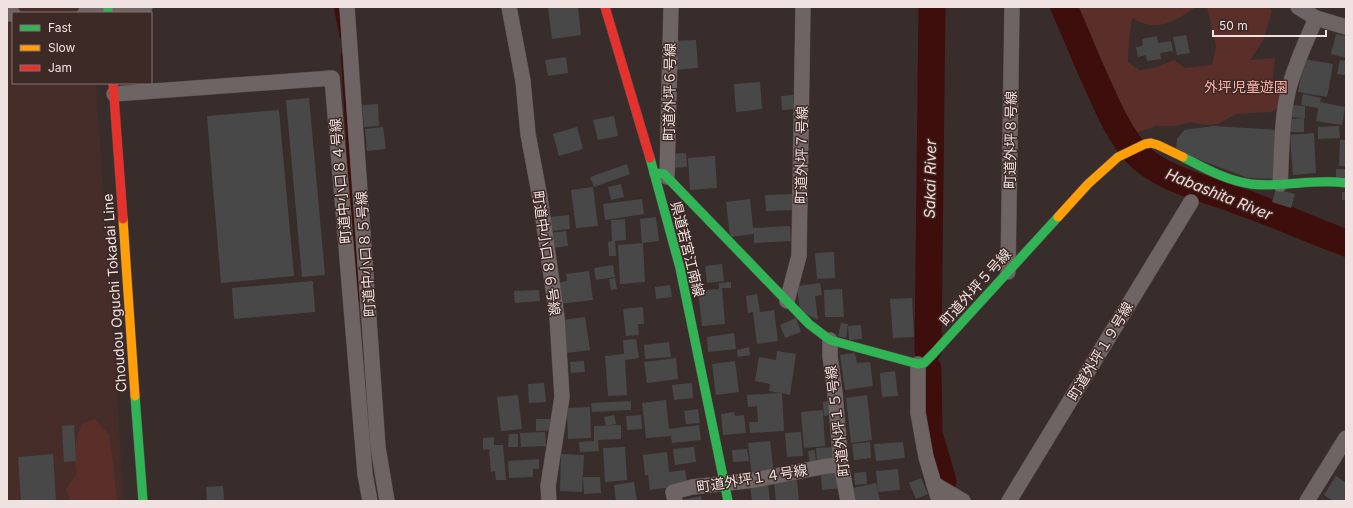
<svg xmlns="http://www.w3.org/2000/svg" width="1353" height="508" font-family="Inter,'Noto Sans JP',sans-serif">
	<style>
		.built { fill: #472d29 }
		.green { fill: #5a2f2a }
		.lines { fill: none; stroke-linecap: round; stroke-linejoin: round }
		.stream { stroke: #3d0e0c; stroke-width: 4.5 }
		.river { stroke: #3d0e0c; stroke-width: 27 }
		.building { fill: #494848 }
		.street-casing { stroke: #554b49; stroke-width: 16 }
		.fast-casing { stroke: #554b49; stroke-width: 10 }
		.slow-casing { stroke: #554b49; stroke-width: 10 }
		.jam-casing { stroke: #554b49; stroke-width: 10 }
		.street { stroke: #6e6463; stroke-width: 15 }
		.fast { stroke: #30b455; stroke-width: 9 }
		.slow { stroke: #ff9f0a; stroke-width: 9 }
		.jam { stroke: #e5322d; stroke-width: 9 }
		.labels { text-anchor: middle; dominant-baseline: central; stroke-width: 3; stroke-linejoin: round; paint-order: stroke }
		.park-label { font-size: 14px; fill: #fab1a8; stroke: #3d2926 }
		.street-label { font-size: 14px; fill: #f0e2e0; stroke: #3d2926 }
		.water-label { font-size: 15px; font-style: italic; fill: #fdd7d2; stroke: #3d2926 }
	</style>
	<rect width="100%" height="100%" fill="#382d2b"/>
	<polygon class="built" points="7,7 90,7 91,13 13,13 13,83 96,83 124,501 7,501"/>
	<g class="green">
		<path d="M 1055,7 L 1195,7 L 1193,9 C 1179,18 1164,29 1146,24 C 1141,23 1137,20 1132,18 L 1129,38 L 1128,62 L 1139,70 L 1155,68 L 1174,60 L 1185,68 L 1212,65 L 1216,47 L 1207,7 L 1268,7 L 1272,11 L 1263,41 L 1250,60 L 1275,58 L 1271,93 L 1284,93 L 1282,103 L 1272,112 L 1236,114 L 1218,124 L 1206,125 L 1191,122 L 1175,126 L 1156,126 L 1139,132 L 1120,135 L 1106,118 L 1090,83 L 1075,56 L 1066,30 Z"/>
		<path d="M 95,419 L 109,435 L 113,462 L 117,501 L 70,501 L 66,489 L 77,474 C 73,451 74,445 82,423 Z"/>
	</g>
	<g class="lines">
		<g class="stream">
			<polyline points="336,7 342,37"/>
			<polyline points="343,54 358,300"/>
		</g>
		<g class="river">
			<path d="M 1064,7 C 1077,36 1088,65 1102,94 C 1111,115 1121,136 1137,154 C 1161,179 1204,188 1236,200 C 1273,213 1309,229 1346,243"/>
			<polyline points="928,350 932,7"/>
			<polyline points="928,369 929,434 943,481"/>
		</g>
	</g>
	<g class="building">
		<polygon points="548,7 578,7 581,35 552,39"/>
		<polygon points="1336,34 1346,36 1346,58 1331,54"/>
		<polygon points="1186,35 1190,53 1177,55 1173,37"/>
		<polygon points="1157,36 1158,43 1171,41 1173,51 1160,53 1161,59 1147,61 1146,55 1138,57 1136,47 1143,46 1142,39"/>
		<polygon points="696,40 698,68 675,70 673,41"/>
		<polygon points="566,57 568,73 548,76 545,60"/>
		<polygon points="1304,59 1333,64 1327,97 1298,92"/>
		<polygon points="1340,60 1346,61 1346,75 1337,74"/>
		<polygon points="760,82 762,109 736,112 734,84"/>
		<polygon points="1303,94 1321,98 1320,102 1345,107 1342,125 1316,121 1318,108 1301,105"/>
		<polygon points="793,95 794,109 782,110 781,96"/>
		<polygon points="309,98 325,275 302,277 286,100"/>
		<polygon points="378,104 379,126 364,127 362,105"/>
		<polygon points="1289,105 1305,106 1305,118 1289,117"/>
		<polygon points="279,110 294,276 221,283 207,116"/>
		<polygon points="614,116 618,136 598,140 593,120"/>
		<polygon points="1304,118 1304,132 1289,132 1288,119"/>
		<polygon points="1213,126 1280,130 1277,179 1248,178 1176,151 1177,139 1184,130"/>
		<polygon points="1339,126 1340,138 1318,139 1318,127"/>
		<polygon points="383,127 386,149 367,151 365,129"/>
		<polygon points="577,127 583,149 559,156 553,134"/>
		<polygon points="1314,133 1316,173 1293,175 1290,135"/>
		<polygon points="1340,140 1346,140 1346,166 1339,166"/>
		<polygon points="686,153 687,167 671,168 670,154"/>
		<polygon points="715,156 717,188 690,190 688,158"/>
		<polygon points="627,164 630,174 594,187 590,177"/>
		<rect x="1336" y="169" width="10" height="10"/>
		<polygon points="621,184 624,197 611,200 608,187"/>
		<polygon points="593,187 598,226 576,228 571,190"/>
		<polygon points="1276,189 1295,194 1291,208 1272,202"/>
		<rect x="1342" y="192" width="4" height="8"/>
		<polygon points="794,194 795,210 766,211 765,195"/>
		<polygon points="642,199 644,214 605,220 603,204"/>
		<polygon points="750,199 753,228 790,226 791,241 754,243 754,234 730,237 726,202"/>
		<polygon points="569,215 570,229 552,231 550,217"/>
		<polygon points="656,217 659,241 642,243 640,219"/>
		<polygon points="625,219 626,240 615,241 616,256 609,256 608,242 612,241 611,220"/>
		<polygon points="566,231 568,246 552,248 550,233"/>
		<polygon points="643,243 645,282 620,284 618,245"/>
		<polygon points="834,252 835,278 817,279 815,253"/>
		<polygon points="722,264 724,281 707,283 705,266"/>
		<polygon points="613,265 615,277 596,280 594,268"/>
		<polygon points="589,271 593,300 559,304 557,283 567,281 566,274"/>
		<polygon points="615,278 617,289 611,290 609,279"/>
		<polygon points="313,281 315,312 234,319 232,288"/>
		<polygon points="731,282 731,288 722,288 725,324 702,326 698,291 719,289 719,283"/>
		<polygon points="820,283 822,295 815,296 818,320 800,311 797,286"/>
		<polygon points="670,285 672,297 656,299 655,287"/>
		<polygon points="842,289 844,317 825,317 824,290"/>
		<polygon points="539,290 540,301 515,303 514,291"/>
		<polygon points="757,294 760,312 774,310 778,341 757,344 753,312 748,313 746,296"/>
		<polygon points="912,298 914,337 893,338 890,299"/>
		<polygon points="643,307 644,324 638,324 639,335 626,336 623,309"/>
		<polygon points="585,317 590,350 567,353 562,320"/>
		<polygon points="796,318 801,332 785,338 780,325"/>
		<polygon points="841,323 848,324 846,338 838,336"/>
		<polygon points="861,325 862,339 849,340 848,326"/>
		<polygon points="734,333 736,349 708,352 707,337"/>
		<polygon points="636,339 639,358 625,360 627,395 608,396 605,356 624,354 623,340"/>
		<polygon points="669,342 671,357 645,359 644,345"/>
		<polygon points="749,347 750,355 738,357 737,350"/>
		<polygon points="777,351 796,354 790,395 782,393 784,431 750,433 749,422 758,422 757,406 748,407 747,395 781,393 769,391 770,384 755,381 759,357 776,360"/>
		<polygon points="855,353 857,363 870,362 873,386 845,390 840,355"/>
		<polygon points="676,358 678,379 647,383 644,362"/>
		<polygon points="584,361 585,372 571,373 570,362"/>
		<polygon points="735,361 739,392 716,395 712,364"/>
		<polygon points="895,371 898,396 882,397 880,373"/>
		<polygon points="544,383 546,402 529,403 528,384"/>
		<polygon points="692,383 693,398 674,400 672,385"/>
		<polygon points="518,395 522,429 501,431 497,397"/>
		<polygon points="867,395 872,440 851,443 846,398"/>
		<polygon points="666,400 669,429 699,425 701,440 672,443 671,436 646,438 642,403"/>
		<polygon points="834,400 835,414 824,416 823,402"/>
		<polygon points="631,401 631,410 592,412 591,403"/>
		<polygon points="590,407 591,438 568,439 567,408"/>
		<polygon points="698,409 700,423 686,424 684,411"/>
		<polygon points="823,410 825,446 804,448 801,412"/>
		<polygon points="734,412 735,416 744,415 746,433 723,435 721,414"/>
		<polygon points="614,415 616,424 606,426 604,417"/>
		<polygon points="641,415 642,429 627,430 626,416"/>
		<polygon points="536,419 554,419 555,430 536,431"/>
		<polygon points="74,425 76,461 64,462 62,426"/>
		<polygon points="621,425 621,439 598,440 599,451 580,452 579,442 594,441 594,426"/>
		<polygon points="545,432 546,446 521,447 520,433"/>
		<polygon points="801,432 803,456 787,457 785,433"/>
		<polygon points="509,434 518,434 518,447 508,447"/>
		<polygon points="494,437 494,445 503,445 506,480 496,480 495,471 491,472 489,449 483,450 483,438"/>
		<polygon points="770,441 774,474 752,477 748,443"/>
		<polygon points="870,442 871,458 854,460 852,444"/>
		<polygon points="903,442 905,458 876,461 874,444"/>
		<polygon points="625,447 627,480 605,482 603,448"/>
		<polygon points="694,447 696,462 675,465 673,449"/>
		<polygon points="835,447 837,462 817,464 816,448"/>
		<polygon points="747,449 749,461 733,462 732,450"/>
		<polygon points="815,450 816,464 810,464 808,451"/>
		<polygon points="667,452 669,472 685,470 688,487 673,487 650,490 648,475 645,475 643,455"/>
		<polygon points="53,454 56,501 21,501 18,457"/>
		<polygon points="561,454 584,455 582,492 560,491"/>
		<polygon points="539,459 539,469 533,469 533,477 509,478 508,461"/>
		<polygon points="898,469 900,490 878,492 876,471"/>
		<polygon points="841,470 843,488 822,490 821,473"/>
		<polygon points="866,472 867,484 855,485 854,473"/>
		<polygon points="1336,476 1346,483 1346,501 1333,501 1324,495"/>
		<polygon points="583,477 600,477 601,493 584,494"/>
		<polygon points="921,478 928,494 916,499 909,483"/>
		<polygon points="797,480 799,501 776,501 774,483"/>
		<polygon points="634,482 637,501 616,501 614,485"/>
		<polygon points="876,483 880,501 856,501 853,488"/>
		<polygon points="768,484 770,501 752,501 750,486"/>
		<polygon points="223,486 224,501 207,501 206,487"/>
		<polygon points="701,496 702,501 682,501 682,500"/>
	</g>
	<g class="lines">
		<g class="street-casing">
			<g id="street">
				<polyline points="347,7 378,447 387,501"/>
				<polyline points="509,7 523,81 528,134 540,198 557,317 562,397 548,486 549,501"/>
				<polyline points="1298,7 1316,18 1346,27"/>
				<polyline points="85,13 145,7"/>
				<polyline points="7,14 13,14"/>
				<polyline points="114,94 332,78 365,474 370,501"/>
				<polyline points="667,177 671,7"/>
				<path d="M 1280,184 C 1282,154 1281,122 1288,92 C 1294,66 1306,42 1316,18"/>
				<polyline points="1008,272 1012,7"/>
				<polyline points="787,301 799,256 803,7"/>
				<polyline points="830,340 830,356 835,393 841,465 848,501"/>
				<polyline points="918,364 918,413 926,457 939,501"/>
				<polyline points="934,484 963,501"/>
				<polyline points="675,501 673,492 692,487 755,480 827,466 841,465"/>
				<polyline points="1009,501 1191,202"/>
				<polyline points="1307,501 1346,438"/>
			</g>
		</g>
		<g class="fast-casing">
			<g id="fast">
				<polyline points="108,7 108,13"/>
				<path d="M 1183,157 C 1204,168 1227,181 1251,184 C 1283,188 1314,178 1346,183"/>
				<polyline points="650,158 680,268 728,501"/>
				<polyline points="654,173 664,174 809,324 830,340 918,364 924,363 933,354 1058,217"/>
				<polyline points="135,396 143,501"/>
			</g>
		</g>
		<g class="slow-casing">
			<g id="slow">
				<polyline points="1058,217 1088,184 1118,157 1145,144 1151,143 1158,145 1183,157"/>
				<polyline points="123,219 135,396"/>
			</g>
		</g>
		<g class="jam-casing">
			<g id="jam">
				<polyline points="605,7 650,158"/>
				<polyline points="113,83 123,219"/>
			</g>
		</g>
		<use href="#street" class="street"/>
		<use href="#fast" class="fast"/>
		<use href="#slow" class="slow"/>
		<use href="#jam" class="jam"/>
	</g>
	<g class="labels">
		<g class="park-label">
			<text x="1246" y="86">外坪児童遊園</text>
		</g>
		<g class="street-label">
			<text transform="translate(669 92) rotate(-89)">町道外坪６号線</text>
			<text transform="translate(1010 140) rotate(-89)">町道外坪８号線</text>
			<text transform="translate(801 155) rotate(-89)">町道外坪７号線</text>
			<text transform="translate(340 181) rotate(-95)">町道中小口８４号線</text>
			<text transform="translate(688 249) rotate(76)">県道若宮江南線</text>
			<text transform="translate(547 253) rotate(82)">町道中小口８６号線</text>
			<text transform="translate(365 254) rotate(-94)">町道中小口８５号線</text>
			<text transform="translate(975 287) rotate(-48)">町道外坪５号線</text>
			<text transform="translate(114 293) rotate(-94)">Choudou Oguchi Tokadai Line</text>
			<text transform="translate(1100 351) rotate(-59)">町道外坪１９号線</text>
			<text transform="translate(837 421) rotate(-97)">町道外坪１５号線</text>
			<text transform="translate(752 478) rotate(-9)">町道外坪１４号線</text>
		</g>
		<g class="water-label">
			<text transform="translate(930 179) rotate(-89)">Sakai River</text>
			<text transform="translate(1219 194) rotate(22)">Habashita River</text>
		</g>
	</g>
	<rect width="1353" height="508" fill="none" stroke="#f0e2e0" stroke-width="16"/>
	<rect x="12" y="12" width="140" height="72" fill="#3d2926" stroke="#857370"/>
	<rect x="20" y="25" width="20" height="6" fill="#30b455" stroke="#857370"/>
	<text x="48" y="32" font-size="12" fill="#f0e2e0">Fast</text>
	<rect x="20" y="45" width="20" height="6" fill="#ff9f0a" stroke="#857370"/>
	<text x="48" y="52" font-size="12" fill="#f0e2e0">Slow</text>
	<rect x="20" y="65" width="20" height="6" fill="#e5322d" stroke="#857370"/>
	<text x="48" y="72" font-size="12" fill="#f0e2e0">Jam</text>
	<path d="M1213 30v6h113v-6" fill="none" stroke="#f0e2e0" stroke-width="2"/>
	<text x="1219" y="30" font-size="12" fill="#f0e2e0" stroke="#3d2926" stroke-width="3" paint-order="stroke">50 m</text>
</svg>
